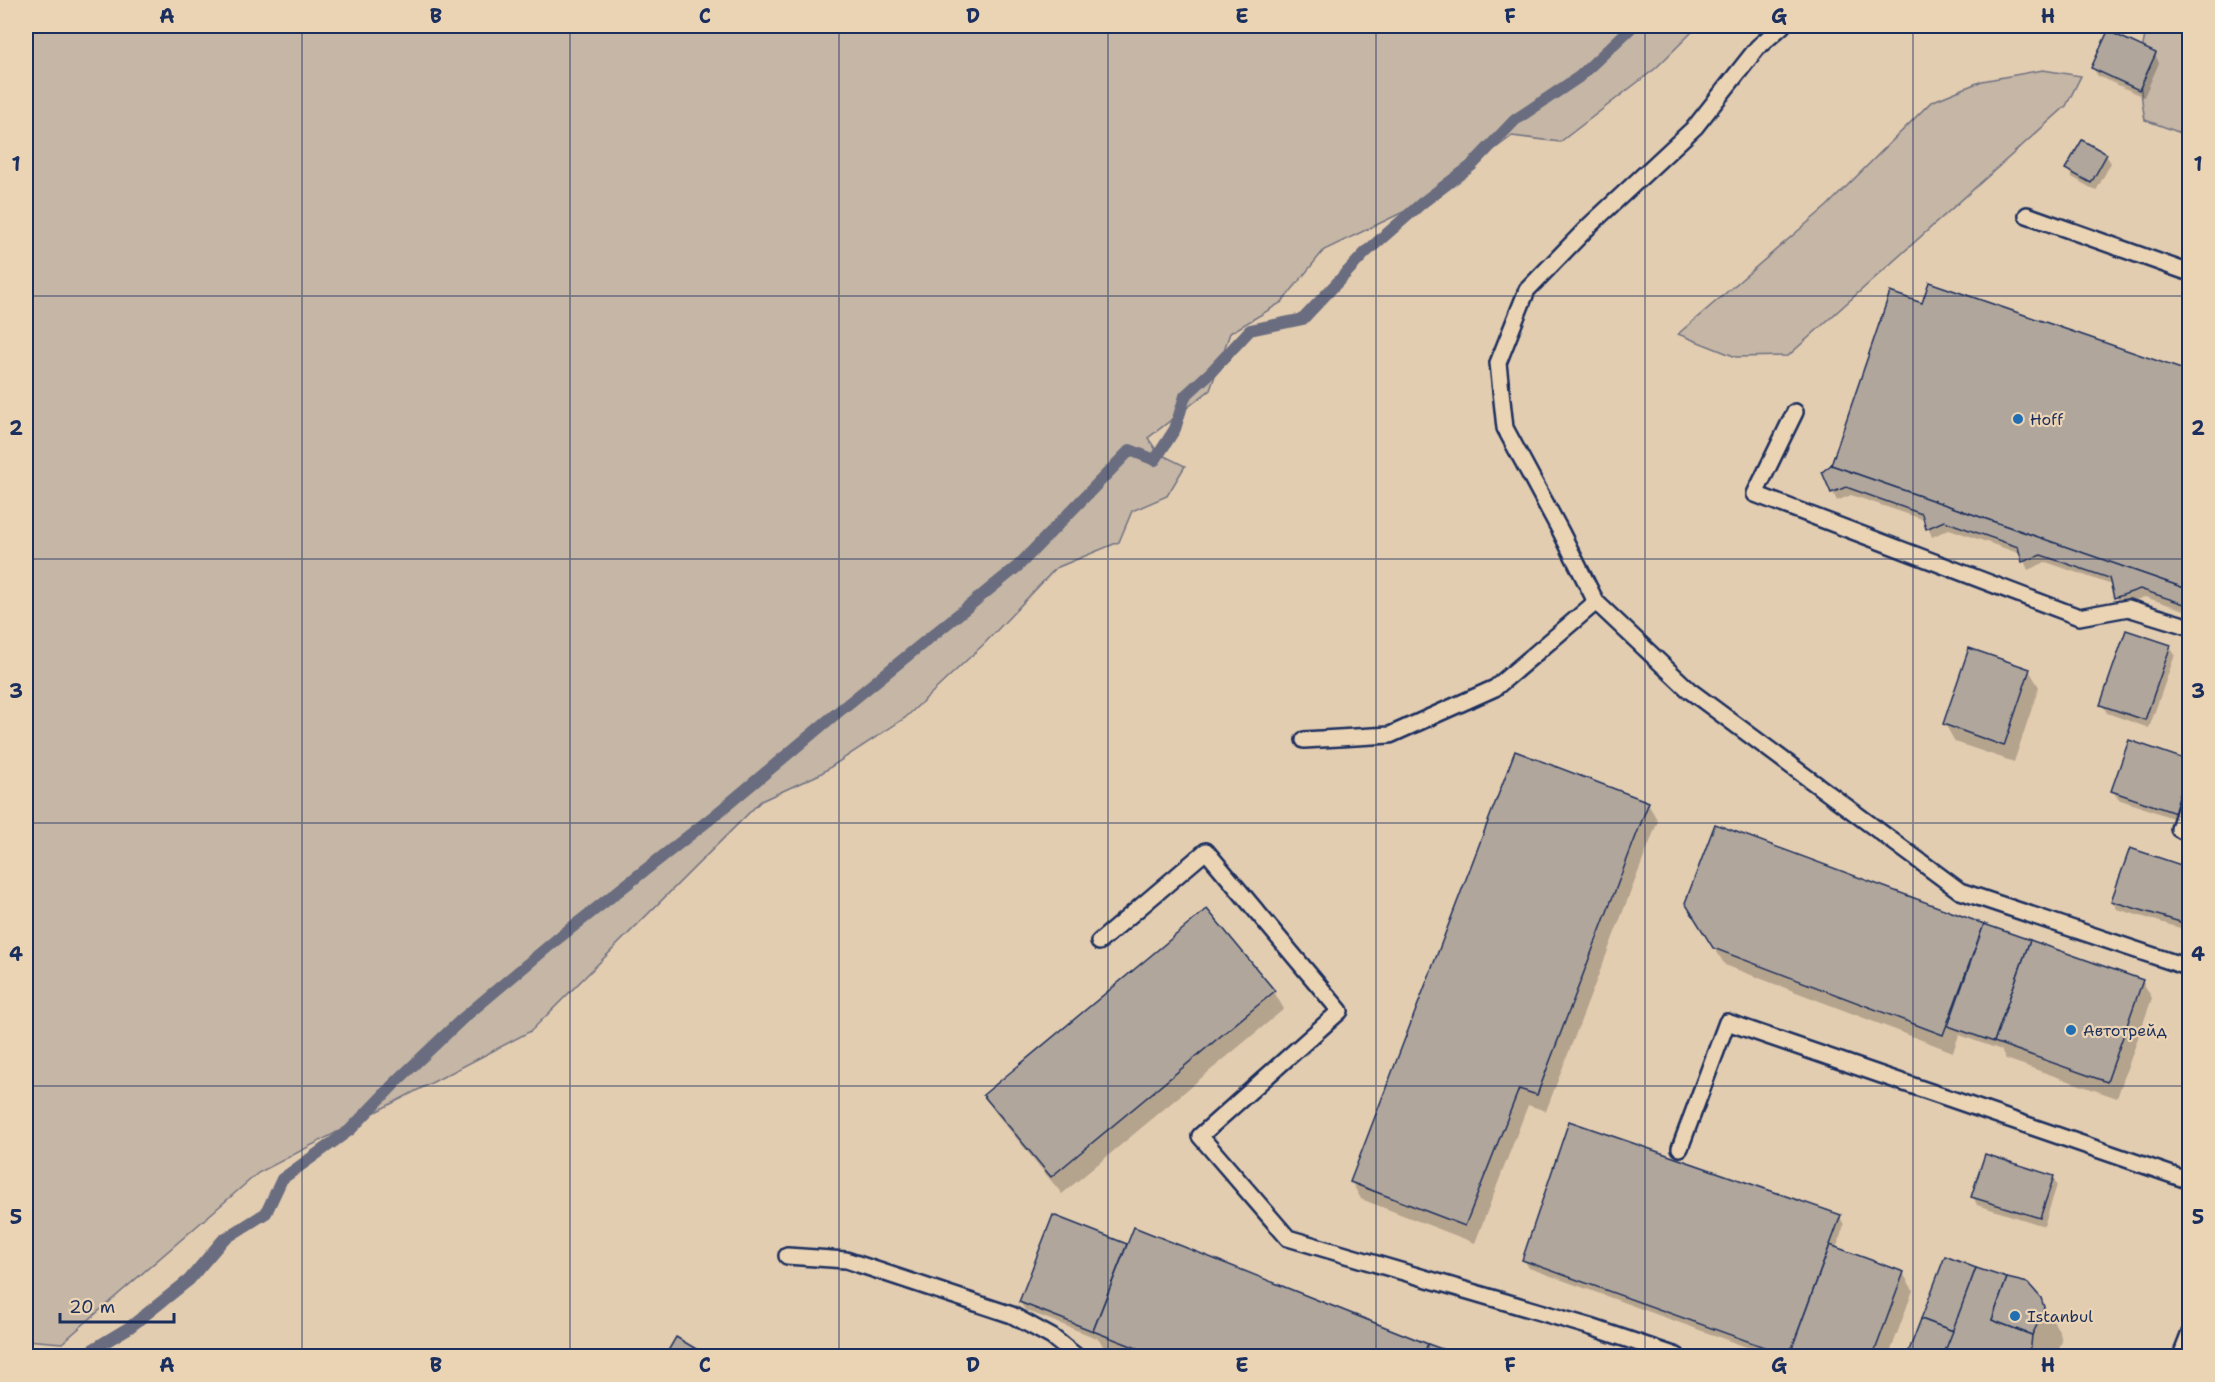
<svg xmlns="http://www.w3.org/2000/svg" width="2215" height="1382" font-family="'Shantell Sans',sans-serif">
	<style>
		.green { fill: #c5b6a5; stroke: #707282; stroke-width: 1.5 }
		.shadow { fill: #0003 }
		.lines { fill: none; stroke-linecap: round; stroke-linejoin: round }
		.stream { stroke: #6a6d7f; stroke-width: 12 }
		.building { fill: #b0a69c; stroke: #1b2f5e; stroke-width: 1.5 }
		.service-casing { stroke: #1b2f5e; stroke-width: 20 }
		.service { stroke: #ebd4b4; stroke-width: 15 }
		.grid { fill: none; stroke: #1b2f5e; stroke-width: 1.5; stroke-opacity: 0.55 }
		.poi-dot { fill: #1f6fb2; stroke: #ebd4b4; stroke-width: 2 }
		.labels { text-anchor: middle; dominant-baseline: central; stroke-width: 4.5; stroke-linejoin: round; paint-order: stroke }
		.poi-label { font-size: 16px; fill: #1b2f5e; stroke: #ebd4b4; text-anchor: start }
		.neatline { fill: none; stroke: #1b2f5e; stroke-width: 2 }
		.grid-label { font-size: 20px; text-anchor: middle; font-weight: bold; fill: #1b2f5e }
	</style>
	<rect width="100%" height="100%" fill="#e3cdb1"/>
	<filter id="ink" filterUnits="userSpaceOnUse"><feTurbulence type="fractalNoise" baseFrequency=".0167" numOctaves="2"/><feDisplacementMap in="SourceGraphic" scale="12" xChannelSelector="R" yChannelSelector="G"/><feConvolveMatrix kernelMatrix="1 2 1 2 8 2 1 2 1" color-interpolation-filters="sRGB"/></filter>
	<g filter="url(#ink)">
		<g class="green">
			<polygon points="26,26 1698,26 1656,68 1560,142 1512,136 1424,202 1324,250 1282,302 1230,333 1210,390 1148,438 1158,453 1185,466 1167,496 1132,511 1119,542 1056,568 984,644 905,718 820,774 761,801 531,1031 258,1173 62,1343 26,1340"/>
			<path d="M 2148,26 L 2189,29 L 2189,136 L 2145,120 C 2139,87 2137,58 2148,26 Z"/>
			<polygon points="2043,70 2081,76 2066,106 1788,356 1736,357 1678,334 1827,206 1931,102 1982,81"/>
		</g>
		<g class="shadow">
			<polygon points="2155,54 2159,63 2144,97 2098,76 2093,68"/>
			<polygon points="2106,155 2111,163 2096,191 2072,177 2067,169"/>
			<polygon points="1923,305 2190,373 2190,612 2145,597 2120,605 2112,585 2046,562 2028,570 2021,554 1949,529 1932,537 1925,520 1851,495 1837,501 1824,473 1832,466"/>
			<polygon points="2170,647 2175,655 2149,728 2107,713 2102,704"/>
			<polygon points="2029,670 2039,687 2014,762 1955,742 1945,724"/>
			<polygon points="2190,762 2190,824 2118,799 2113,791"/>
			<polygon points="1648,804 1658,821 1546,1111 1528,1105 1475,1243 1361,1199 1351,1181"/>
			<polygon points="2190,869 2190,931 2117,909 2112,901"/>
			<polygon points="1206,911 1274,992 1284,1009 1062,1194 995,1112 985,1095"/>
			<polygon points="1697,920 1983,926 2142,981 2152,998 2117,1098 2006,1059 2001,1050 1959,1035 1953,1052 1725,965"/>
			<polygon points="2053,1177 2057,1185 2044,1226 1977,1205 1973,1196"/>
			<polygon points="1054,1217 1128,1246 1134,1229 1461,1356 1126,1356 1104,1348 1099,1339 1025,1310 1020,1302"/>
			<polygon points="1840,1217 1844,1225 1836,1249 1903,1273 1913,1290 1889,1356 1771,1356 1529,1268 1524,1260"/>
			<polygon points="1946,1258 2040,1299 2060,1333 2062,1341 2057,1356 1909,1356"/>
			<polygon points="676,1340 705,1356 666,1356"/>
		</g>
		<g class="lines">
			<polyline class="stream" points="82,1356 130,1327 189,1280 223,1240 266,1213 282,1179 350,1130 399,1079 462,1019 556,940 714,816 832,717 1018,566 1130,450 1155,460 1175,429 1185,396 1211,372 1250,330 1303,319 1365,253 1422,203 1471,166 1515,120 1579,77 1633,26"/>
		</g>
		<g class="building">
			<polygon points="2108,31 2156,53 2139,90 2091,68"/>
			<polygon points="2082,140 2107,154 2091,183 2065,169"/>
			<polygon points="1929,282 2190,372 2190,590 1831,465 1890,292 1922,303"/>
			<polygon points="1831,465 2190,590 2190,606 2140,589 2114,598 2109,578 2041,555 2022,562 2018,547 1944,521 1926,529 1922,514 1846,487 1831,493 1822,472"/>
			<polygon points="2126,630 2171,645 2145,720 2100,705"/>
			<polygon points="1969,648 2030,669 2004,746 1943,724"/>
			<polygon points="2190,676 2190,699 2183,697"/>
			<polygon points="2129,740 2190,761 2190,818 2111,791"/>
			<polygon points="1515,751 1649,802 1537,1095 1519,1089 1465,1226 1350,1182"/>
			<polygon points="1715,824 1984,924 1943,1035 1713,948 1685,903"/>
			<polygon points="2130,848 2190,868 2190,925 2111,901"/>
			<polygon points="1207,909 1275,991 1051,1177 983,1095"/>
			<polygon points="1984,924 2030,940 1994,1042 1948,1026"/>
			<polygon points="2030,940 2143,980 2107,1082 1994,1042"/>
			<polygon points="1569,1121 1841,1215 1789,1356 1522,1260"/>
			<polygon points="1985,1154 2054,1176 2040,1218 1971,1197"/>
			<polygon points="1053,1215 1127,1244 1093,1331 1019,1302"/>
			<polygon points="1134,1227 1428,1344 1423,1356 1157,1356 1093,1331"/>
			<polygon points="1830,1245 1904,1272 1873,1356 1789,1356"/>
			<polygon points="1945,1256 1976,1268 1953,1331 1921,1319"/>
			<polygon points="1976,1268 2007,1278 1992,1320 2032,1335 2030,1356 1943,1356"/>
			<polygon points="2007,1278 2028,1283 2041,1298 2044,1307 2042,1315 2032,1335 1992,1320"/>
			<polygon points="1921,1319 1953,1331 1943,1356 1907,1356"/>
			<polygon points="676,1337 708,1356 665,1356"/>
			<polygon points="1428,1344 1461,1356 1423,1356"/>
			<polygon points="1608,1351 1623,1356 1606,1356"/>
		</g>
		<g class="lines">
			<g class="service-casing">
				<g id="service">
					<polyline points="1782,26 1758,47 1695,127 1591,224 1527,290 1498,363 1505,428 1561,532 1596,602 1689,690 1960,891 2190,968"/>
					<polyline points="2027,215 2190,273"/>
					<polyline points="1795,412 1755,494 2079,617 2128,608 2190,627"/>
					<polyline points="1304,740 1390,735 1495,688 1596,602"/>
					<polyline points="2190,793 2179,829 2190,835"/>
					<polyline points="1099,942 1206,851 1340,1011 1200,1136 1288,1238 1591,1327 1677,1356"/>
					<polyline points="1680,1148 1727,1022 2190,1181"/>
					<polyline points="787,1256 846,1260 1012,1315 1052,1337 1076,1356"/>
					<polyline points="2181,1356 2190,1333"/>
				</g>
			</g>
			<use href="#service" class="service"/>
		</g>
	</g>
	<path class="grid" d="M 302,26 L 302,1356M 570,26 L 570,1356M 839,26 L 839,1356M 1108,26 L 1108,1356M 1376,26 L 1376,1356M 1645,26 L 1645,1356M 1913,26 L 1913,1356M 26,296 L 2190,296M 26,559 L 2190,559M 26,823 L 2190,823M 26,1086 L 2190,1086"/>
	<g class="poi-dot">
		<circle cx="2018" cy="419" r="6"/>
		<circle cx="2071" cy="1030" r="6"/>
		<circle cx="2015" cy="1316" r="6"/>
	</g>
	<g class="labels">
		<g class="poi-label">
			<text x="2030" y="419">Hoff</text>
			<text x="2083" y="1030">Автотрейд</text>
			<text x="2027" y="1316">Istanbul</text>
		</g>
	</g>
	<rect width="2215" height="1382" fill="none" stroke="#ebd4b4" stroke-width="66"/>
	<path d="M60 1313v9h114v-9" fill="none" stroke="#1b2f5e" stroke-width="3"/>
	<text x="69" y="1313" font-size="18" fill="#1b2f5e" stroke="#ebd4b4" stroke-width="4.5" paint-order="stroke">20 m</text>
	<rect x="33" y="33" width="2149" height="1316" class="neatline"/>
	<g class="grid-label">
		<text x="167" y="23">A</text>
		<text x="436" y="23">B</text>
		<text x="705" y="23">C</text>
		<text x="973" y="23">D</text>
		<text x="1242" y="23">E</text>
		<text x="1510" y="23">F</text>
		<text x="1779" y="23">G</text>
		<text x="2048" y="23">H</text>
		<text x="16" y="171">1</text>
		<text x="2198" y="171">1</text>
		<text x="16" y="435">2</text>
		<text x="2198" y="435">2</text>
		<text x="16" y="698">3</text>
		<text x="2198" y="698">3</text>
		<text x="16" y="961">4</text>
		<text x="2198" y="961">4</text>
		<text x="16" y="1224">5</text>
		<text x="2198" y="1224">5</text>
		<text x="167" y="1372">A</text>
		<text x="436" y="1372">B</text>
		<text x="705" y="1372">C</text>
		<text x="973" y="1372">D</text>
		<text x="1242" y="1372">E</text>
		<text x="1510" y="1372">F</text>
		<text x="1779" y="1372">G</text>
		<text x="2048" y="1372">H</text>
	</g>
</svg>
